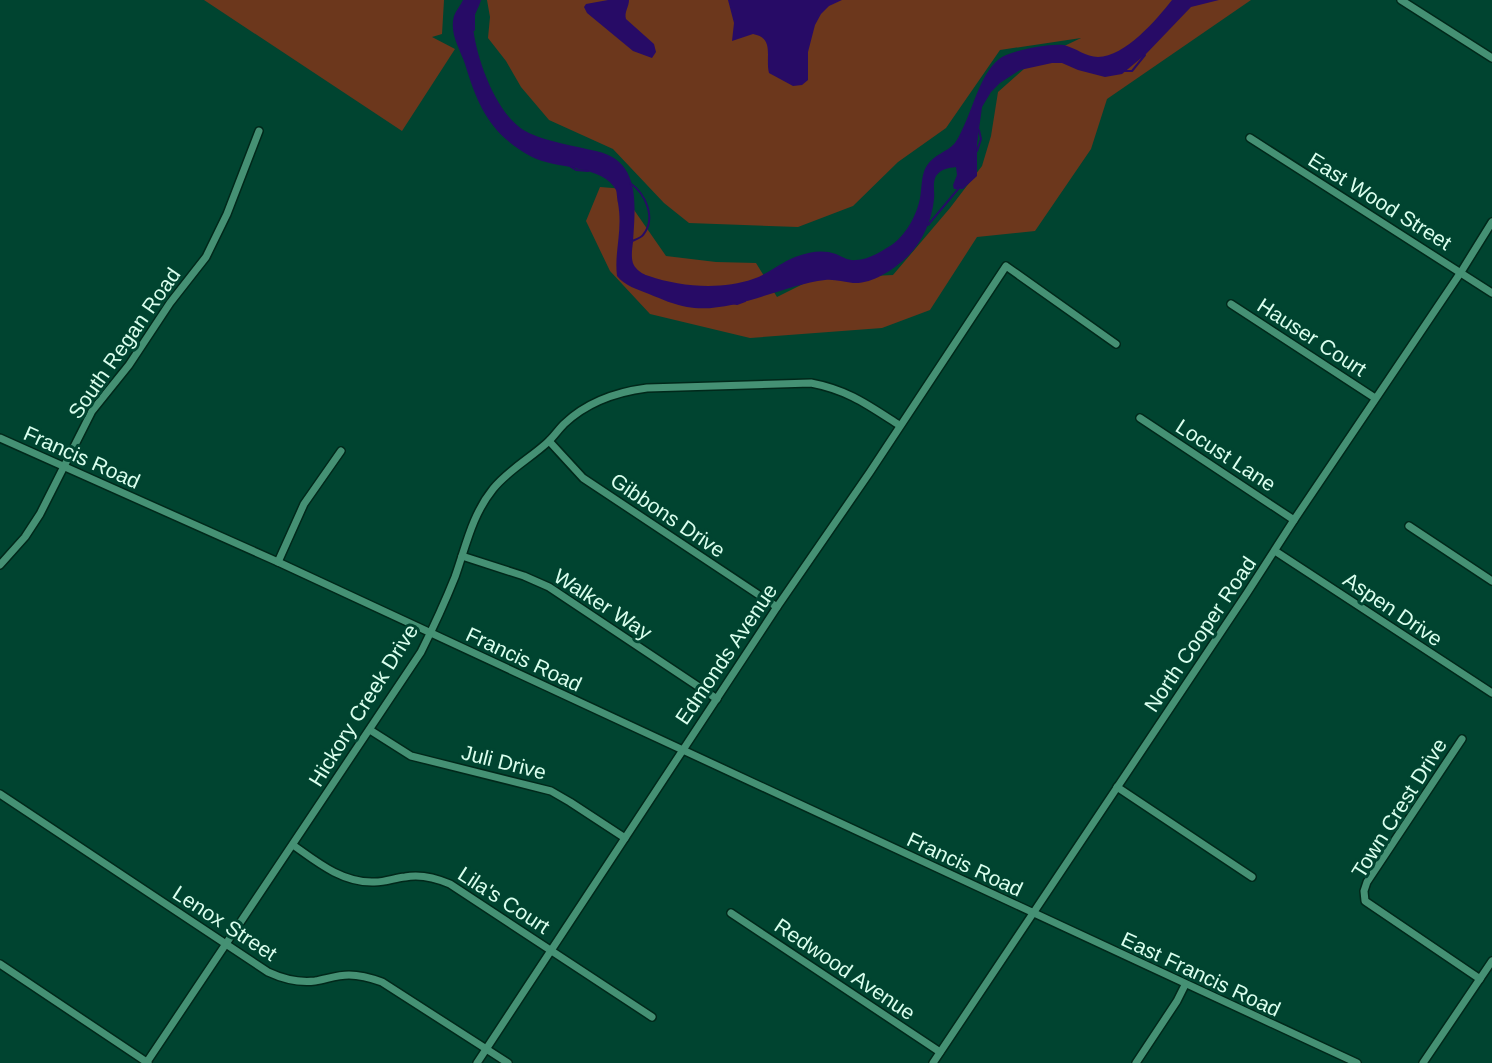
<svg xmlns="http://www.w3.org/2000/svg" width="1492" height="1063" font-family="Helvetica,sans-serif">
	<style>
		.green { fill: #6c371c }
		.water { fill: #270b66 }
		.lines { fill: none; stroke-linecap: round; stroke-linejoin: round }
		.stream { stroke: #270b66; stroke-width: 2 }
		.minor-casing { stroke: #00281a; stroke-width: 10 }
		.minor { stroke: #459174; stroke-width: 7 }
		.labels { text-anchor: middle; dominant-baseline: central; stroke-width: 6; stroke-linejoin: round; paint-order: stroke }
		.street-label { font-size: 21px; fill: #daffee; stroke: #004430 }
	</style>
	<rect width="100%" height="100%" fill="#004430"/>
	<g class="green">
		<polygon points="204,0 444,0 442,34 432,37 455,49 402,131"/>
		<polygon points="487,0 1251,0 1107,99 1091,149 1035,231 977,237 930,310 882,328 750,338 650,314 610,271 586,221 600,187 625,189 632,207 666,256 716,262 756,263 777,297 813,279 893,275 950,208 982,166 991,136 998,92 1033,61 1081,38 1000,50 946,128 898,162 853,206 798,227 689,223 664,203 613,149 549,120 521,87 506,61 488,38 490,17"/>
	</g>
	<g class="water">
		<path d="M 463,0 L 481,0 C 479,8 472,17 473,25 C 475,57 498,120 529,133 C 549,142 574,146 596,151 C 642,161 635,206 633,242 C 632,250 630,262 636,268 C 639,272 645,275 649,276 C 680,287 722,290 753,279 C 768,274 780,263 795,257 C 809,252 822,249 836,254 C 842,257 849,261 856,260 C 868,260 880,252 890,246 C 905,237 917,215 920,198 C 922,188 921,176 926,167 C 934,154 947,152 954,144 C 957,141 960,134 962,130 C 973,109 981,70 1002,57 C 1014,50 1050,43 1064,45 C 1076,48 1086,57 1098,57 C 1125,57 1157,19 1172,0 L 1219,0 L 1191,7 L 1146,54 L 1122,74 L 1105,77 L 1078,70 L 1062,63 L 1052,63 L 1020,70 L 1000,83 L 991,92 L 982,107 L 977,144 L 977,176 L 963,189 L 954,189 L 953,185 L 957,175 L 956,167 C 948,168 941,169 936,176 C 932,184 935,191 934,199 C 932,220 922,244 905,259 C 891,271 872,284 853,283 C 843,282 835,279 825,280 C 783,285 729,315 687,307 C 675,305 661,299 649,294 C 637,289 625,286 617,276 C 614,251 623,231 618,203 C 617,199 617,193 616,190 C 604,165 554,169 532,157 C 491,135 478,107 465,64 C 460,49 449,33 454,16 C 456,10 461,5 463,0 Z"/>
		<path d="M 608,0 L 629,0 C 629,7 624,12 626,19 L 654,44 L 656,52 L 652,58 L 633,51 L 587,13 L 584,7 L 586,4 Z"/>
		<path d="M 728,0 L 842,0 L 829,6 L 821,14 L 815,25 L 808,52 L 808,80 L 802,85 L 793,86 L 769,73 C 765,57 775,38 753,34 L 732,41 L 734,23 Z"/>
	</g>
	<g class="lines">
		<g class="stream">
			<polyline points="474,30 474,15"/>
			<polyline points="1125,71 1132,71 1145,55"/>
			<polyline points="977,151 981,139 979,130"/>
			<polyline points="571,167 576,170 588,171"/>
			<path d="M 630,183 C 645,193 657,218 643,235 C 641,238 634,240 630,242"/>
			<polyline points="928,225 959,188"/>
			<polyline points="731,303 737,304 745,301"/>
		</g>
		<g class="minor-casing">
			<g id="minor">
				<polyline points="1401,0 1492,58"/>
				<polyline points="1250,138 1492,293"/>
				<polyline points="1231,304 1375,398"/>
				<polyline points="1140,418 1294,520"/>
				<polyline points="0,438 278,562 1357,1063"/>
				<polyline points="549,441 583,478 777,607"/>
				<polyline points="1409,526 1492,581"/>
				<polyline points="1275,551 1492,693"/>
				<polyline points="462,556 524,576 549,587 717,699"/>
				<polyline points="278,562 304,504 341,451"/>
				<polyline points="0,565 25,537 40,514 92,411 129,365 170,303 206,257 227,214 259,131"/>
				<polyline points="370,730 411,756 551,791 570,802 625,838"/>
				<polyline points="1462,739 1367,882 1364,891 1365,901 1480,979"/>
				<polyline points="1117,787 1252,877"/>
				<path d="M 0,794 L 268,972 C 283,979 298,983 315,981 C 327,979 337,975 349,975 C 361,975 371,978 382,982 L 508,1063"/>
				<path d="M 293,845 C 317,862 341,882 372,882 C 384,883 394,878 405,877 C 420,874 436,878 450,884 L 652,1017"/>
				<polyline points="731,913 940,1052"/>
				<polyline points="0,964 148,1063"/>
				<path d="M 147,1062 L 421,652 C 433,628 445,602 455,577 C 466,546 472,515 493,489 C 508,470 531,458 549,441 C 554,436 559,429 564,424 C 587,402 616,392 647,388 L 811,383 C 848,390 868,405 899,425"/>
				<polyline points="477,1063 777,607 870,472 1006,266 1116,344"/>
				<polyline points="933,1063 1247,593 1294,520 1461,272 1492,222"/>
				<polyline points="1136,1063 1177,1001 1185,985"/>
				<polyline points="1423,1063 1492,961"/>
			</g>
		</g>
		<use href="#minor" class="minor"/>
	</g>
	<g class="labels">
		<g class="street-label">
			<text transform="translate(1380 201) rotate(32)">East Wood Street</text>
			<text transform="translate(1312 337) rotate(33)">Hauser Court</text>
			<text transform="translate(124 343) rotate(-55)">South Regan Road</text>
			<text transform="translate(1226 455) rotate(33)">Locust Lane</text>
			<text transform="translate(82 457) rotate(24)">Francis Road</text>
			<text transform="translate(668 515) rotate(34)">Gibbons Drive</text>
			<text transform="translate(603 604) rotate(33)">Walker Way</text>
			<text transform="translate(1393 609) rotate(34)">Aspen Drive</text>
			<text transform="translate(1200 634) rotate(-56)">North Cooper Road</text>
			<text transform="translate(726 654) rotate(-56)">Edmonds Avenue</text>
			<text transform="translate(524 659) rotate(25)">Francis Road</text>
			<text transform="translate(363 705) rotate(-58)">Hickory Creek Drive</text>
			<text transform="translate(504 762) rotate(14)">Juli Drive</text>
			<text transform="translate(1399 808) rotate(-58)">Town Crest Drive</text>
			<text transform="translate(965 864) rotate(25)">Francis Road</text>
			<text transform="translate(504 900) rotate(33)">Lila's Court</text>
			<text transform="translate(225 923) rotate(33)">Lenox Street</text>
			<text transform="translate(845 969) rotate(34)">Redwood Avenue</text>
			<text transform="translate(1201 974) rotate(25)">East Francis Road</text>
		</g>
	</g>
</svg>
